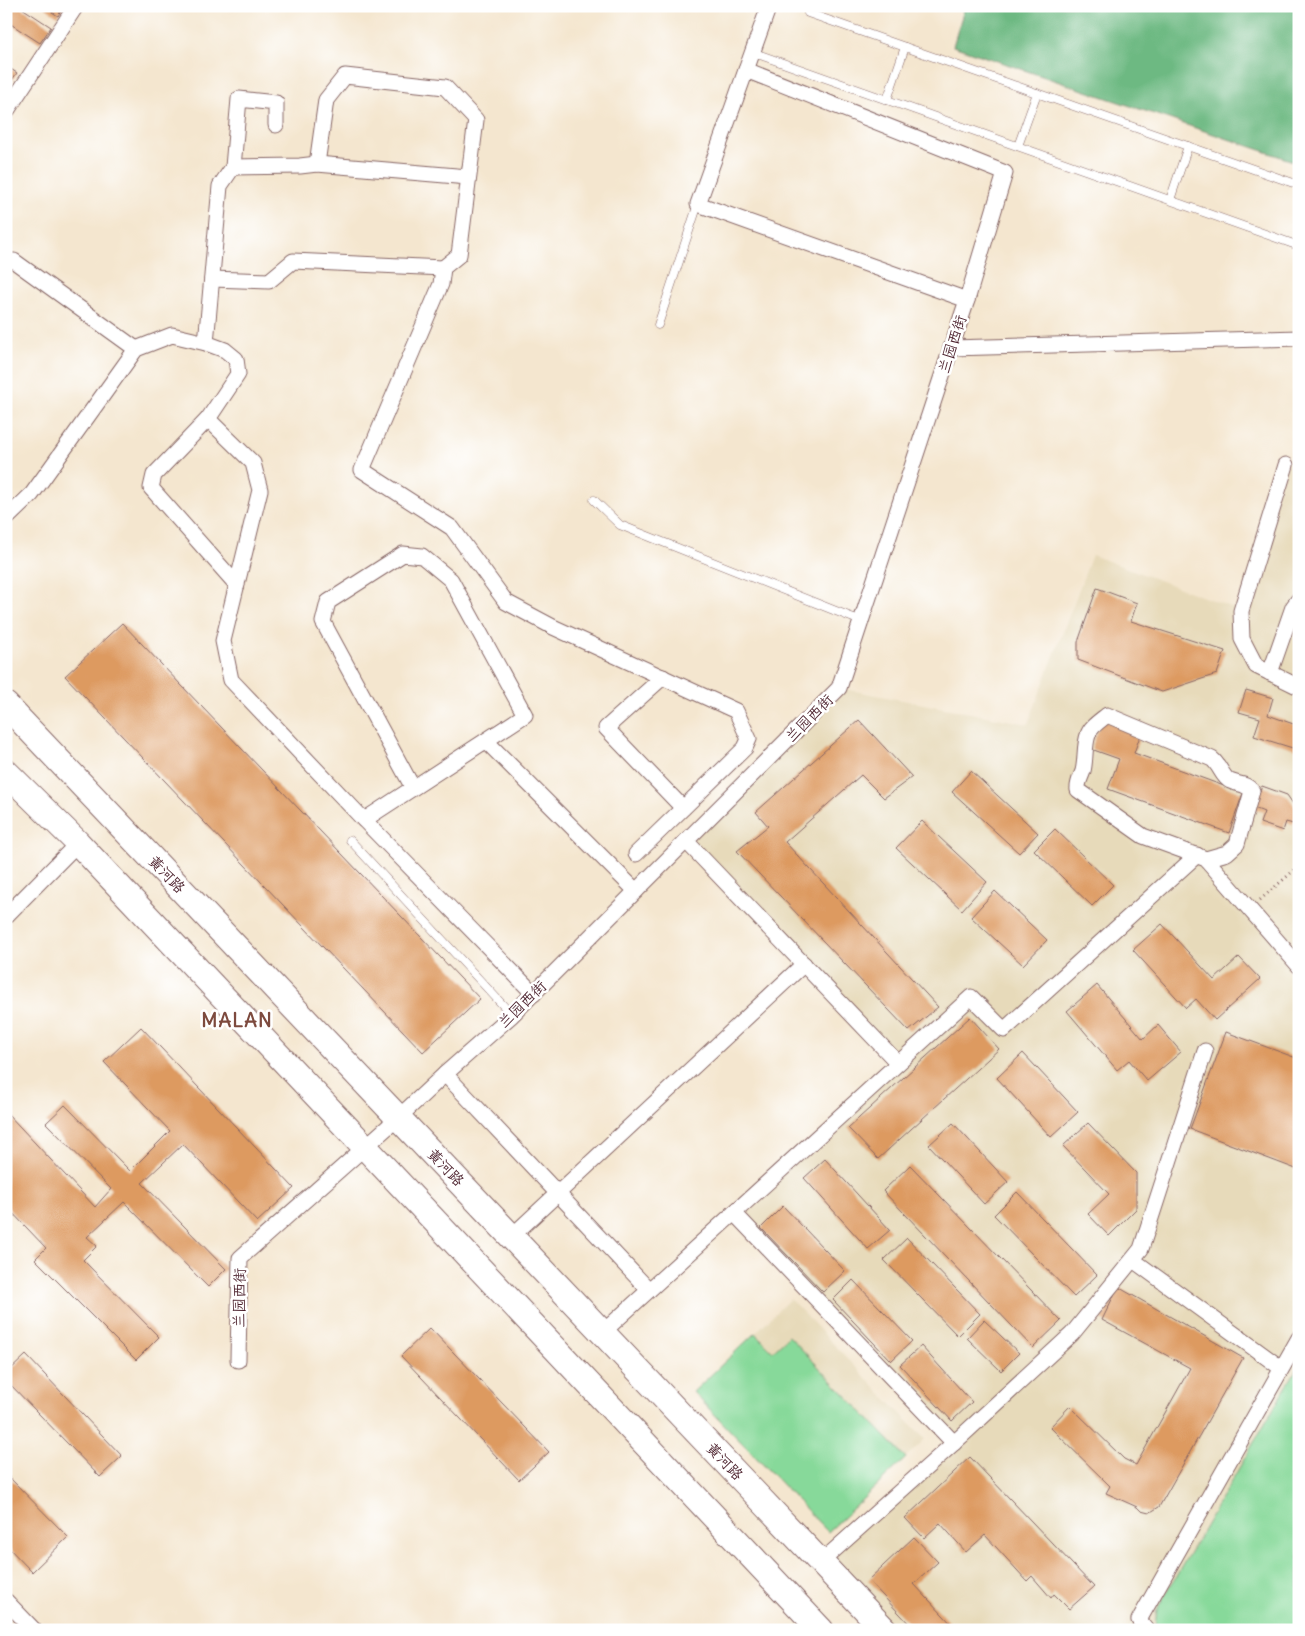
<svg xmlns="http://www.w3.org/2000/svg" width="1305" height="1636" font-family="Delius,'LXGW WenKai TC',sans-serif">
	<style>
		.built { fill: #e7daba }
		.green { fill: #87d99a; stroke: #687c62 }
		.forest { fill: #6db982; stroke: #5c6c56 }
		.building { fill: #dd9a60 }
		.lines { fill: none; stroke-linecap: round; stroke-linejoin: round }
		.lane-casing { stroke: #866564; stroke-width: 9 }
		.street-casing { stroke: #866564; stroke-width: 17 }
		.primary-casing { stroke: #866564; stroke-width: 27 }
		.path { stroke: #866564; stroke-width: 3; stroke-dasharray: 1 4; stroke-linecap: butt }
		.lane { stroke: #fff; stroke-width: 8 }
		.street { stroke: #fff; stroke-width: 15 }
		.primary { stroke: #fff; stroke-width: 25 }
		.labels { text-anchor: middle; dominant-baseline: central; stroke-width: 5; stroke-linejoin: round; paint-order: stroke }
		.street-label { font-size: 15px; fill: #4a1f2b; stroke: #fff }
		.district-label { font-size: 20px; font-weight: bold; letter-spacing: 1px; fill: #7d4a3e; stroke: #fff }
	</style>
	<rect width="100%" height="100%" fill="#fff"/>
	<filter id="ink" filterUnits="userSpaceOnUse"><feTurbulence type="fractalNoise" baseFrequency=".02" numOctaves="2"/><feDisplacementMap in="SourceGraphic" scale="10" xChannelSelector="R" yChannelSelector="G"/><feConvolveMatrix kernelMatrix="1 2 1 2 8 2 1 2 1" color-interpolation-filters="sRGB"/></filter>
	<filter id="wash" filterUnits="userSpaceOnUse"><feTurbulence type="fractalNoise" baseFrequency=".0096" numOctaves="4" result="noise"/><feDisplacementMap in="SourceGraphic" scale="20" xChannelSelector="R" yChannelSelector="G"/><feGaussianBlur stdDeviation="1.12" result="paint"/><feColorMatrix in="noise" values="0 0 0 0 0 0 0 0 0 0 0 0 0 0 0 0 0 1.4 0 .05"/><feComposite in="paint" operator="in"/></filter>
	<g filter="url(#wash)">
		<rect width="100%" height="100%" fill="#f4e6cf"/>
		<g class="built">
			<polygon points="1299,426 1299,1630 885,1630 821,1562 954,1443 734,1213 898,1063 686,841 839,688 1028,724 1092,555 1241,611"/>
			<polygon points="790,1299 925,1439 906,1458 789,1336 773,1351 755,1333"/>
		</g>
		<g class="green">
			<polygon points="755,1333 773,1351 789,1336 906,1458 828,1532 693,1392"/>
			<polygon points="1299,1365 1299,1630 1159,1630 1155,1626 1157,1609"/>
		</g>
		<polygon class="forest" points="965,6 1299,6 1299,163 953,46"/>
		<g id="blocks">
			<g class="building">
				<polygon points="6,6 19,6 51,27 40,43 6,21"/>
				<polygon points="43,6 64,6 58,16"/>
				<polygon points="6,66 17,73 6,88"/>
				<polygon points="1097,588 1137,603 1131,621 1225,651 1217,674 1162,692 1078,660 1078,642"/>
				<polygon points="122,623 480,999 423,1052 65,676"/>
				<polygon points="1246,690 1273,698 1268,715 1299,726 1299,750 1254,736 1260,718 1239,712"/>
				<polygon points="1102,719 1141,733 1134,753 1243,793 1229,833 1108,789 1119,759 1091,749"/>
				<polygon points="859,720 912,777 884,798 861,775 785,842 938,1007 909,1031 737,851 768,826 756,812"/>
				<polygon points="971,771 1038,833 1019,853 952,792"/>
				<polygon points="1262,786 1287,795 1298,811 1293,824 1286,822 1283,831 1260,823 1264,812 1254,808"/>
				<polygon points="922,821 987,882 962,910 896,848"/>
				<polygon points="1055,829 1113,885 1092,906 1034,850"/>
				<polygon points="995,891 1047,940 1023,965 971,917"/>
				<polygon points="1162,924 1214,980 1239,957 1260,979 1215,1020 1196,999 1186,1008 1133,950"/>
				<polygon points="1097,985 1143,1039 1158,1025 1181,1052 1147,1081 1129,1060 1117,1070 1067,1011"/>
				<polygon points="970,1017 999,1049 878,1159 848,1128"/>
				<polygon points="141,1027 294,1188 257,1222 183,1144 142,1183 226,1269 208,1287 124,1202 87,1237 97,1246 83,1260 159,1337 136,1360 35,1259 46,1248 6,1206 6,1112 95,1207 111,1189 46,1123 65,1105 130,1171 170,1131 104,1062"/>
				<polygon points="1226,1032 1299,1059 1299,1160 1296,1169 1190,1129"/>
				<polygon points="1023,1053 1078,1112 1051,1137 997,1078"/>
				<polygon points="953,1123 1008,1182 984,1204 929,1145"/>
				<polygon points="1088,1123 1136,1173 1136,1209 1109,1236 1088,1214 1109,1194 1063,1146"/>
				<polygon points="825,1159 890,1230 868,1249 804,1178"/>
				<polygon points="910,1165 1061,1321 1033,1348 883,1191"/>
				<polygon points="1017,1192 1097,1275 1074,1297 994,1215"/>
				<polygon points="783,1206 845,1271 823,1292 761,1228"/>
				<polygon points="907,1238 980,1314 958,1336 884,1260"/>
				<polygon points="853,1280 912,1341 891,1361 833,1300"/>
				<polygon points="1118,1287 1243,1358 1159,1507 1149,1513 1141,1511 1137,1507 1106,1493 1110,1486 1050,1427 1070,1406 1124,1459 1136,1465 1190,1368 1102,1320"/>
				<polygon points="984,1320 1019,1353 1001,1371 967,1338"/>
				<polygon points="430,1328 549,1452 519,1480 401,1356"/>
				<polygon points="921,1346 972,1402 952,1421 900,1365"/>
				<polygon points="26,1355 122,1456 100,1477 6,1380 6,1374"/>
				<polygon points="970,1457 1094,1587 1069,1609 1054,1594 1051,1598 1032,1576 1027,1581 985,1535 966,1552 940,1523 924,1538 905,1518"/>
				<polygon points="6,1474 68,1537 32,1572 6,1545"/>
				<polygon points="914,1537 938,1562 914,1584 957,1630 915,1630 868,1580"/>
			</g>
		</g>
	</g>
	<g filter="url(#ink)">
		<use href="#blocks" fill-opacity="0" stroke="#866564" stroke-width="1"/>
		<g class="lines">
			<g class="lane-casing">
				<g id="lane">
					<polyline points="808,13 1299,185"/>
					<polyline points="752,52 1299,246"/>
					<polyline points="887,100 905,47"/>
					<polyline points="1018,146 1037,93"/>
					<polyline points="1170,200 1188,146"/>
					<polyline points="658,325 698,204"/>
					<polyline points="594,500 620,525 861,621"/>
					<polyline points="350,840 512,1015"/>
				</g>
			</g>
			<g class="street-casing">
				<g id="street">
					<polyline points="746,70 1005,173 967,300"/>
					<polyline points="6,112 76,6"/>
					<polyline points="317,164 326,100 345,76 445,87 476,120 459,255 443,268 441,284 362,470 452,528 506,602 553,627 736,711 749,739 745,748 636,854"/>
					<polyline points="233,167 300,166 317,164 468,177"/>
					<polyline points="14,261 136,349"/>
					<polyline points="212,279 269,281 293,261 443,268"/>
					<polyline points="206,343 220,186 233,167 239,99 276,103 276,125"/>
					<polyline points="951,348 1299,338"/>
					<polyline points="208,419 253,463 260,490 223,641 231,680 364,820 534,994"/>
					<polyline points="1286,465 1241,611 1242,639 1256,666 1299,687"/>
					<polyline points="6,519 32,494 136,349 172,335 206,343 225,350 236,359 238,374 208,419 154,475 151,488 237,585"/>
					<polyline points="1270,673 1293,607 1299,599"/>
					<polyline points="663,677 606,728 683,808"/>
					<polyline points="486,741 636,891"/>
					<path d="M 364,820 C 417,785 471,750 525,715 L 451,580 L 422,556 L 403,554 L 328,602 L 323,622 L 413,788"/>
					<polyline points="686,841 898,1063"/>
					<path d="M 1206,859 L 1227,853 L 1237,844 L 1252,791 C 1246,783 1239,785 1230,781 C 1222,777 1220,765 1212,759 L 1107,715 C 1101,720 1090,727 1088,735 C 1084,746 1086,759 1083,771 C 1081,777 1077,783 1078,790 L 1143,836 L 1206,859 L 1299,966"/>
					<polyline points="6,916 78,843"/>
					<polyline points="445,1074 649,1290"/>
					<polyline points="734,1213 954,1443"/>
					<polyline points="512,1236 804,964"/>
					<polyline points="1133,1260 1281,1368"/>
					<polyline points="602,1333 971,997 1004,1030 1197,855"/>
					<polyline points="238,1360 240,1258 399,1117 445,1074 512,1015 839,688 967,300 698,204 769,6"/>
					<polyline points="821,1562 954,1443 1072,1334 1141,1249 1205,1051"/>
					<polyline points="6,1601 34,1630"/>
					<polyline points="1147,1630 1139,1620 1299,1338"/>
				</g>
			</g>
			<g class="primary-casing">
				<g id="primary">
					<polyline points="6,705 885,1630"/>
					<polyline points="6,772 78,843 821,1630"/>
				</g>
			</g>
			<polyline class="path" points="1260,900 1299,866"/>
			<use href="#lane" class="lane"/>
			<use href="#street" class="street"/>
			<use href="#primary" class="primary"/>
		</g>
	</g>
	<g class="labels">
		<g class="street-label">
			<text transform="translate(952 344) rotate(-72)">兰园西街</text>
			<text transform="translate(809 718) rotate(-45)">兰园西街</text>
			<text transform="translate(167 874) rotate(46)">黄河路</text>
			<text transform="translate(522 1004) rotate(-44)">兰园西街</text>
			<text transform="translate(446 1167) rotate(46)">黄河路</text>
			<text transform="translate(239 1298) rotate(-89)">兰园西街</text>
			<text transform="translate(725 1461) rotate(46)">黄河路</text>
		</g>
		<g class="district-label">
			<text x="237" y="1019">MALAN</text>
		</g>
	</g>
	<rect width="1305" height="1636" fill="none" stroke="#fff" stroke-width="25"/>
</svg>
